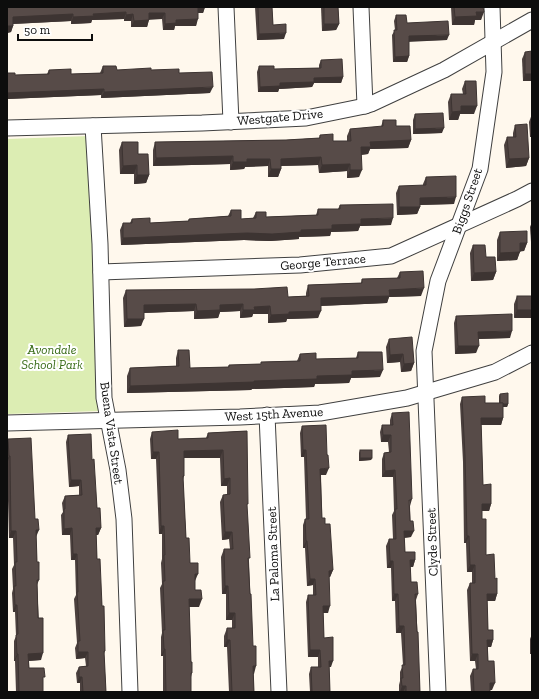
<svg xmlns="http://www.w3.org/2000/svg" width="539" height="699" font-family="'Zilla Slab',serif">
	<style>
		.green { fill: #dcedb3 }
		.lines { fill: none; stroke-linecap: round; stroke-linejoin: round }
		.minor-casing { stroke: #404040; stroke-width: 17 }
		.minor { stroke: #fff; stroke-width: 15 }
		.wall { fill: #4b403e }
		.shaded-wall { fill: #3d3432 }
		.building { fill: #574b48; stroke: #3d3432 }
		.labels { text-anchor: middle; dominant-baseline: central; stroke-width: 4; stroke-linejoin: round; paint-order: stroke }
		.street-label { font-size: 13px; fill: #0d0d0d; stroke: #fff }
		.park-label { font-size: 13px; font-style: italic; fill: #386b17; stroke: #fff }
	</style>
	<rect width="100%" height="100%" fill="#fff8ed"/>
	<polygon class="green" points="89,136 100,411 7,414 7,139"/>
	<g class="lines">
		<g class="minor-casing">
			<g id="minor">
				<polyline points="226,7 231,122"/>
				<polyline points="361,7 365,106"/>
				<polyline points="93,126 100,244 104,398 118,470 124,519 130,692"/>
				<polyline points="7,128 202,123 306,118 365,106 371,104 444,70 532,20"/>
				<polyline points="101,272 300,265 391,256 517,199 532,191"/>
				<polyline points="267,415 279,692"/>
				<polyline points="7,423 240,417 320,413 407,398 495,372 532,353"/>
				<polyline points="438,692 424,351 438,281 480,169 494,72 492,7"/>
			</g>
		</g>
		<use href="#minor" class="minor"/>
	</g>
	<g class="wall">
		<polygon points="7,7 205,7 203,13 198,13 196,26 175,26 174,30 163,30 162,19 149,19 147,27 131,27 131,21 124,21 124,19 92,20 91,23 71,24 71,21 13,24 13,26 11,32 7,33"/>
		<polygon points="255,7 272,7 273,25 284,39 257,40"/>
		<polygon points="321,7 338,7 339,24 336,30 322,31"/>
		<polygon points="451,7 483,7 481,20 475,20 474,25 452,25"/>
		<polygon points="396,15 407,23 447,40 409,41 409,56 407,62 393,62 392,35 395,30 394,21"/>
		<polygon points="525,52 532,81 523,81 522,59"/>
		<polygon points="321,60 343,77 341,83 314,83 312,87 279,89 278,92 258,92 257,72 259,66 274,69 319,68 319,65"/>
		<polygon points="103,66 117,70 151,70 179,73 210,93 101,98 101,95 7,99 7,73 15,75 47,74 49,70 71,74 100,73"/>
		<polygon points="465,81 474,114 460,114 458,120 449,120 448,102 451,94 463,94 462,89"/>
		<polygon points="415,114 442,133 413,134 413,120"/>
		<polygon points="532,114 532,137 530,137 529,122"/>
		<polygon points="383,120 396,126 411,140 408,148 370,149 368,154 361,155 359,177 347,178 347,171 319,173 318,165 281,166 281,169 278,177 268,177 268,166 245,167 244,169 230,170 230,164 153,166 153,150 155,142 286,140 319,138 320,135 333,141 347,141 347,136 350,129 381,127"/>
		<polygon points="515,125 529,158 526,166 506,168 504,145 507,137 513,137 513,133"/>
		<polygon points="122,142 138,154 149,175 146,183 134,184 134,174 120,174 119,150"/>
		<polygon points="426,177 454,204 420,205 420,207 417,214 397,215 396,193 399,186 423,186 423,184"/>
		<polygon points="340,205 391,225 360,226 358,231 331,232 330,236 299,237 299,239 270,241 244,240 121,245 120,230 123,223 130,223 132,219 150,223 188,221 189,219 228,216 231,210 241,219 253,218 256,212 266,217 316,215 318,209 338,209"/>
		<polygon points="532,222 532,242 531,242 530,227"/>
		<polygon points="500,232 527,243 524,251 520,251 517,260 497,261 497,240"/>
		<polygon points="473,245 486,257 496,272 493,280 471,281 470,253"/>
		<polygon points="400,272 421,296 389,297 387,303 321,306 318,318 287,319 286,322 268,323 268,314 253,314 252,317 240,318 240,311 220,312 218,318 194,319 194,311 144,313 141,326 124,327 123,298 126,290 288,297 306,296 306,293 308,285 361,283 362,279 397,278"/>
		<polygon points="517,296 532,296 514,318 514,304"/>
		<polygon points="456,316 510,338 478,339 476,353 455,354 454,323"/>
		<polygon points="389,339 414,363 411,371 401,372 400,362 387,363 386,347"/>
		<polygon points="178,350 190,368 228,367 229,365 261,364 261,362 297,361 300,354 316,359 356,358 358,352 380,377 351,378 349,383 315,384 314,387 252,389 251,390 127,393 127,376 130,368 176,366 176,358"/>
		<polygon points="500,394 508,404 507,407 503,407 503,418 501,425 481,425 483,485 491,504 489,511 482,511 482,519 486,555 495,579 497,594 495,601 487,601 488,630 493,640 491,647 488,647 488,661 492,690 490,690 490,692 471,692 470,676 473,669 476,669 475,661 470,661 467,590 470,583 472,583 472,572 467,572 466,543 464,543 463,462 460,404 462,397 485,403 499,403 499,396"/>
		<polygon points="392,413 410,506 411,537 404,538 405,552 415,560 413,567 410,567 411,582 418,594 416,600 420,692 399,692 399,685 400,681 400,672 403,665 401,633 396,633 395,601 392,601 391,568 387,568 386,546 389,539 393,539 392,515 394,511 393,477 382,477 382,459 384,453 389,452 388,442 381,442 380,432 382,425 390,425 390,420"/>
		<polygon points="302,426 326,475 321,475 322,518 325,524 333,570 330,577 329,577 328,613 323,613 324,638 331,667 329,667 330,692 310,692 309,674 311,667 318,667 318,657 308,657 306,602 308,595 313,595 313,585 307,586 305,548 303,548 303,525 305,519 306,519 304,457 301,457 300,433"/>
		<polygon points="247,431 247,509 254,692 229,692 227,647 224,647 224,636 227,628 232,628 232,620 226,620 226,594 222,594 221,557 224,549 230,549 229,539 222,540 220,502 223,495 227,495 227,486 221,486 220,458 184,458 184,476 183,480 186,538 190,563 195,581 195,590 199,607 189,607 191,662 192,673 191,677 191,692 163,692 163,656 161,656 161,637 162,633 160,588 162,584 161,563 162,559 162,534 159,534 156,459 151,459 150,439 152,432 178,439 206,438 208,433"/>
		<polygon points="68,435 92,460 97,508 101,528 98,535 96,535 97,559 102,606 105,651 104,654 106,692 80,692 80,683 77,683 76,673 79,667 86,666 85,658 76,659 75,648 77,643 74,599 76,595 75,560 71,560 70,535 62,535 61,515 63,512 62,503 65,496 79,495 79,486 69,487 66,442"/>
		<polygon points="8,439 36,537 37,562 39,580 37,585 41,660 29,661 29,668 43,681 43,692 16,692 15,661 14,661 14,641 16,636 15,612 13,612 12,593 13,589 12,569 14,565 13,538 9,538 7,463 7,442"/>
		<polygon points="360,450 372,458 371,460 359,461 359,453"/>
		<polygon points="532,634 532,654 530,654 530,639"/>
	</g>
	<g class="shaded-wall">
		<polygon points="198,7 205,7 203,13 196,13"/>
		<polygon points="126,12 124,19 92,20 91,23 71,24 73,17 93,14"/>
		<polygon points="476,12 484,12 481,20 475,20 474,25 452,25 455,17"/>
		<polygon points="149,13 165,13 162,19 147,20"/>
		<polygon points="73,14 71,21 11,24 13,17"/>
		<polygon points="133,14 131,21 124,21 126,15"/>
		<polygon points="198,19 196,26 175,26 174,30 163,30 165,24 176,20"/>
		<polygon points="149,20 147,27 131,27 134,21"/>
		<polygon points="324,24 339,24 336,30 322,31"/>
		<polygon points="7,26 13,26 11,32 7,33"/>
		<polygon points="286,33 284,39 257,40 259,34"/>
		<polygon points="449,35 447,40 407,42 409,36"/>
		<polygon points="409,56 407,62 393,62 395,57"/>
		<polygon points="525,74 532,74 532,81 523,81"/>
		<polygon points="343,77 341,83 314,83 312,87 279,89 278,92 258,92 260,87 280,83 314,78"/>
		<polygon points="213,87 210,93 101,98 104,92"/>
		<polygon points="104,89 101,95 7,99 7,93"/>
		<polygon points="461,106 477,106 474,114 460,114 458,120 449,120 452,112"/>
		<polygon points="444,128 442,133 413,134 415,129"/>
		<polygon points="532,130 532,137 530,137"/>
		<polygon points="411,140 408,148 370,149 368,154 358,155 361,147 370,142"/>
		<polygon points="233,156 230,164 153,166 156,158"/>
		<polygon points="321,157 318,165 278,166 281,159"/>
		<polygon points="529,158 526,166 506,168 509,159"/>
		<polygon points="247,159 270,159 268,166 245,167 244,169 230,170 233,162"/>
		<polygon points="350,164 347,171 319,173 322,165"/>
		<polygon points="137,165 134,174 120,174 123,166"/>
		<polygon points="271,169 281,169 278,177 268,177"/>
		<polygon points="350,170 362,170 359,177 347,178"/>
		<polygon points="137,175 149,175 146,183 134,184"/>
		<polygon points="456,197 454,204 417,205 420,198"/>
		<polygon points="399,207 420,207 417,214 397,215"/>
		<polygon points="393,218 391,225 360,226 358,231 331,232 330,236 299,237 299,239 270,241 244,240 121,245 123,238 301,230 332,225 361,219"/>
		<polygon points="520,243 527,243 524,251 517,252"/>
		<polygon points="520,252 517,260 497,261 500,253"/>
		<polygon points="496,272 493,280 471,281 474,273"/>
		<polygon points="424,288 421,296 389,297 387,303 318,306 321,298 389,290"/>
		<polygon points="196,304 194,311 141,313 144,305"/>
		<polygon points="243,304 240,311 220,312 218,318 194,319 197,311 220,305"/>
		<polygon points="270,306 268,314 253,314 252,317 240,318 243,310 254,307"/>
		<polygon points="517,310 532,310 532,318 514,318"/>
		<polygon points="321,311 318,318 287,319 286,322 268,323 271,315 289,312"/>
		<polygon points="127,319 144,319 141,326 124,327"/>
		<polygon points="512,331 510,338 476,339 478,332"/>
		<polygon points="458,346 479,346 476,353 455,354"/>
		<polygon points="403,354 400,362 387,363 390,355"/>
		<polygon points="414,363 411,371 401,372 404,364"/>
		<polygon points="383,370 380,377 351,378 349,383 315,384 314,387 252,389 251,390 127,393 130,386 254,381 317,376 352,371"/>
		<polygon points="500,404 508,404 507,407 499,407"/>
		<polygon points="481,418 503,418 501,425 479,425"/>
		<polygon points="383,435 391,435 388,442 381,442"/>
		<polygon points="223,450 220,458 181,458 184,451"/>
		<polygon points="303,450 306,450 304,457 301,457"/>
		<polygon points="153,452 159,452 156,459 151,459"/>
		<polygon points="9,456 10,456 7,463 7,460"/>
		<polygon points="360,458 372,458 371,460 359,461"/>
		<polygon points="329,468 326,475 318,475 320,469"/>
		<polygon points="395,470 393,477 382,477 385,471"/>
		<polygon points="230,478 227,486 221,486 224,479"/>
		<polygon points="71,480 81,480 79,486 69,487"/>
		<polygon points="412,499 410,506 409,500"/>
		<polygon points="482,504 491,504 489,511 479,511"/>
		<polygon points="161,526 164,526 162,534 159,534"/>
		<polygon points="72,528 70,535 62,535 64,529"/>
		<polygon points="96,528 101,528 98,535 93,535"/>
		<polygon points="36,530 39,530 36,537"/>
		<polygon points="11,531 16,531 13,538 9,538"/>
		<polygon points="404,531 414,531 411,537 401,538"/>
		<polygon points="225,532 232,532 229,539 222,540"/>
		<polygon points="467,536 469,536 466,543 464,543"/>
		<polygon points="306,541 307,541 305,548 303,548"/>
		<polygon points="73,554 77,554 75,560 71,560"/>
		<polygon points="410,560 415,560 413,567 407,567"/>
		<polygon points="390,561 393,561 391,568 387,568"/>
		<polygon points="470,565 475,565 472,572 467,572"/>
		<polygon points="333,570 330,577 327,577 329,571"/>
		<polygon points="195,574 198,574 195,581"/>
		<polygon points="310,579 315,579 313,585 307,586"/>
		<polygon points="225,586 228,586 226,594 222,594"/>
		<polygon points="394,594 398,594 395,601 392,601"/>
		<polygon points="487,594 497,594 495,601 484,601"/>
		<polygon points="189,599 202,599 199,607 186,607"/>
		<polygon points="15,605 17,605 15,612 13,612"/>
		<polygon points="323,606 330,606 328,613 321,613"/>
		<polygon points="229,613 235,613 232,620 226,620"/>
		<polygon points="399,626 404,626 401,633 396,633"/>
		<polygon points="227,640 230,640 227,647 224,647"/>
		<polygon points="487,640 493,640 491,647 485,647"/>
		<polygon points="164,649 165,649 163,656 161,656"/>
		<polygon points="310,650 320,650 318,657 308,657"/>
		<polygon points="78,652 88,652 85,658 76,659"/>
		<polygon points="43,653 41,660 26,661 28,654"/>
		<polygon points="17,654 18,654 15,661 14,661"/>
		<polygon points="472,654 478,654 475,661 470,661"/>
		<polygon points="329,661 333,661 331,667 327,667"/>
		<polygon points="253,666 256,666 254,674 250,674"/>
		<polygon points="79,677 82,677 80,683 77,683"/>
		<polygon points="490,683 495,683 492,690 487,690"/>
		<polygon points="402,686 406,686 403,692 400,692"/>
	</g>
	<g class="building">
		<polygon points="7,7 198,7 198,19 176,20 176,23 165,24 165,13 149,13 149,20 134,21 133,14 126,15 126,12 93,14 94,16 73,17 73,14 13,17 13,26 7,26"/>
		<polygon points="258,7 272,7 273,25 286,24 286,33 259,34"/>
		<polygon points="324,7 338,7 339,24 324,24"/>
		<polygon points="454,7 483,7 484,12 476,12 477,16 455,17"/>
		<polygon points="396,15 406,15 407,23 448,21 449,35 409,36 409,56 395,57 394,30 397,30"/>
		<polygon points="532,51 532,74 525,74 525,52"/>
		<polygon points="342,59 343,77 314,78 314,82 280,83 280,86 260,87 259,66 274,66 274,69 321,68 321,60"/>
		<polygon points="103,66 116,66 117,70 151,68 151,70 179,69 179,73 212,72 213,87 104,92 104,89 7,93 7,73 15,73 15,75 49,74 49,70 71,69 71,74 103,73"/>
		<polygon points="465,81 476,81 477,106 461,106 461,111 452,112 451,94 466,94"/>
		<polygon points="443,113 444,128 415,129 415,114"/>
		<polygon points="383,120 396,120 396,126 410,126 411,140 370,142 371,147 361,147 362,170 350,170 350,164 322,165 321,157 281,159 281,169 271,169 270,159 247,159 247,162 233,162 233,156 156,158 155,142 286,140 320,138 320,135 333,134 333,141 351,141 350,129 383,126"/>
		<polygon points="527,124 529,158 509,159 507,137 516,137 515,125"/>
		<polygon points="122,142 138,142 138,154 148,154 149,175 137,175 137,165 123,166"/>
		<polygon points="456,176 456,197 420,198 420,207 399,207 399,186 426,185 426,177"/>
		<polygon points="393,204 393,218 361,219 361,224 332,225 332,229 301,230 301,232 272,234 247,233 123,238 123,223 132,223 132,219 150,218 150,223 189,221 189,219 231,216 231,210 241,210 241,219 256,218 256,212 266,212 266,217 318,215 318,209 340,209 340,205"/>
		<polygon points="527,231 527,243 520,243 520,252 500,253 500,232"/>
		<polygon points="473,245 485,245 486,257 495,257 496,272 474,273"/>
		<polygon points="423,271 424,288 389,290 390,296 321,298 321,311 289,312 289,314 271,315 270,306 254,307 255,310 243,310 243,304 220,305 220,310 197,311 196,304 144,305 144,319 127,319 126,290 254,289 287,287 288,297 309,296 308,285 362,283 362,279 400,278 400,272"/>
		<rect x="517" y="296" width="15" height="14"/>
		<polygon points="512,314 512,331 478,332 479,346 458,346 456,316"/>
		<polygon points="412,337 414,363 404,364 403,354 390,355 389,339"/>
		<polygon points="178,350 189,350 190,368 229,367 229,365 261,364 261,362 300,361 300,354 316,353 316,359 358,358 358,352 382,352 383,370 352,371 352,375 317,376 317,379 254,381 254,382 130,386 130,368 179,366"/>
		<polygon points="508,393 508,404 503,404 503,403 500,403 500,394"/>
		<polygon points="485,396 485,403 503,403 503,418 481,418 483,485 491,484 491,504 482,504 482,519 486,519 486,555 494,554 495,579 497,578 497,594 487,594 488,630 493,630 493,640 487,640 488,661 494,661 495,683 490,683 490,692 474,692 473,669 478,669 478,654 472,654 470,583 475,583 475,565 470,565 469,536 467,536 465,455 462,397"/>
		<polygon points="409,412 412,499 409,500 410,521 413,521 414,531 404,531 405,552 415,552 415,560 410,560 411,582 417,582 418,594 415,594 417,632 418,632 420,692 406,692 406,686 402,686 401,678 403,678 402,665 405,665 404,626 399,626 398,594 394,594 393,561 390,561 389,539 396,539 395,509 397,509 395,470 385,471 384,453 391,452 391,435 383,435 382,425 393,425 392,413"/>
		<polygon points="326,425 327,455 328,455 329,468 320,469 322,518 325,518 325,524 330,524 333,570 329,571 330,606 323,606 324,638 333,637 333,661 329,661 330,692 312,692 311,667 321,667 320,650 310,650 308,595 316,595 315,579 310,579 307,541 306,541 305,519 309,519 306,450 303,450 302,426"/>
		<polygon points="178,430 178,439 208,438 208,433 247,431 248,504 247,504 250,558 248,558 250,594 251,594 253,646 256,646 256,666 253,666 254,692 232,692 230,640 227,640 227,628 235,628 235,613 229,613 228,586 225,586 224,549 233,549 232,532 225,532 223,495 230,494 230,478 224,479 223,450 184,451 184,476 183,476 186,538 189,538 190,563 198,563 198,574 195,574 195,590 201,590 202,599 189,599 191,662 192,662 192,673 191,673 191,692 166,692 165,649 164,649 163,630 165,630 163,581 165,581 164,555 165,555 164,526 161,526 159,452 153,452 152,432"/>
		<polygon points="91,434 92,460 94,459 97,508 100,508 101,528 96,528 97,559 100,559 102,606 104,606 105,651 104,651 106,692 83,692 82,677 79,677 79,667 88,666 88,652 78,652 78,641 80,641 77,592 78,592 77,554 73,554 72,528 64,529 64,509 65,509 65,496 82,495 81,480 71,480 68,435"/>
		<polygon points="31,438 35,519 38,519 39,530 36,530 37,562 39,562 39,580 37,580 38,618 43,618 43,653 28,654 29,668 44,668 45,677 43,677 43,692 19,692 18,654 17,654 16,635 18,634 17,605 15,605 14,586 16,586 15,562 17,562 16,531 11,531 10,456 9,456 8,439"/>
		<rect x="360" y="450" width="12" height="8"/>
	</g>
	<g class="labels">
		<g class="street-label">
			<text transform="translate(280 117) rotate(-5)">Westgate Drive</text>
			<text transform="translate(467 201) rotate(-71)">Biggs Street</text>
			<text transform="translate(323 262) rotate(-5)">George Terrace</text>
			<text transform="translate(274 414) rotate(-3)">West 15th Avenue</text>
			<text transform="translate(112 433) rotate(82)">Buena Vista Street</text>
			<text transform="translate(432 542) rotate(-92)">Clyde Street</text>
			<text transform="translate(273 554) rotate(-92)">La Paloma Street</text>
		</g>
		<g class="park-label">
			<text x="52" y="349">Avondale<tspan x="52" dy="15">School Park</tspan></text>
		</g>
	</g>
	<rect width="539" height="699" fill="none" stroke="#0d0d0d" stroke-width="16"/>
	<path d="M18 34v6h74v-6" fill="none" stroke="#0d0d0d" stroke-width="2"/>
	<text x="24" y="34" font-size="12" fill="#0d0d0d" stroke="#ffffff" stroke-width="3" paint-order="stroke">50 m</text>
</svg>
